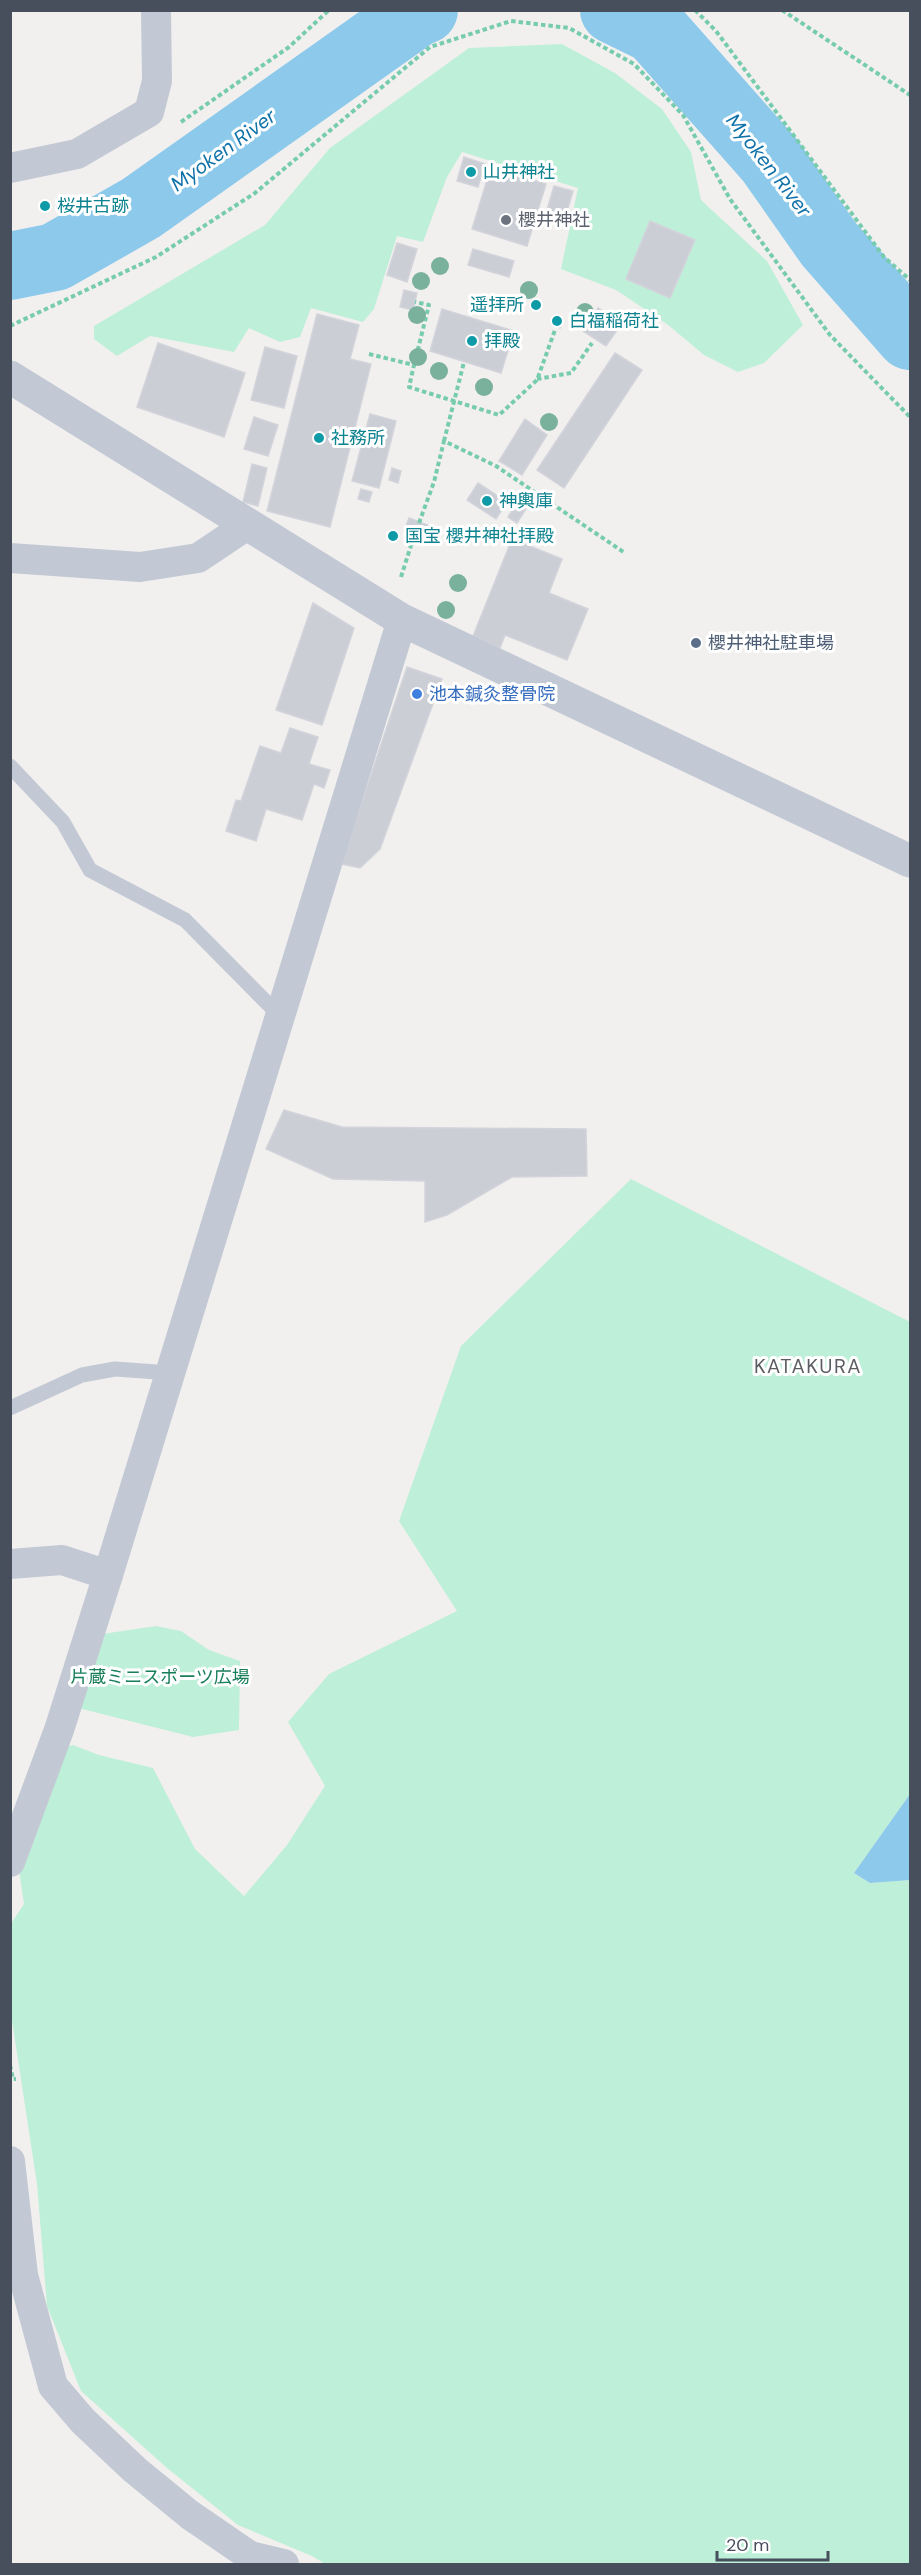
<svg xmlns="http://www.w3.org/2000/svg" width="921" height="2575" font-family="'DM Sans','Noto Sans JP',sans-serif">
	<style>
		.green { fill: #beefd8 }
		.water { fill: #8cc9eb }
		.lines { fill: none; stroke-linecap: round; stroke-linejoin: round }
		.river { stroke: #8cc9eb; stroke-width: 68 }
		.building { fill: #cbced5; stroke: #d3d4db; stroke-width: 1.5 }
		.path { stroke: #77ccaf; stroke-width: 4; stroke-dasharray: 4.5 3; stroke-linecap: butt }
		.service { stroke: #c3c9d4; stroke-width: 15 }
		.minor { stroke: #c3c9d4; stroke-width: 30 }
		.tertiary { stroke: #c3c9d4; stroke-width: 33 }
		.tree { fill: #7ab19d }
		.culture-dot { fill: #0f9aa8; stroke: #fff; stroke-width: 2 }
		.worship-dot { fill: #6b7280; stroke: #fff; stroke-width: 2 }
		.service-dot { fill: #5c6f8a; stroke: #fff; stroke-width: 2 }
		.shop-dot { fill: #3f7fe0; stroke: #fff; stroke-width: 2 }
		.labels { text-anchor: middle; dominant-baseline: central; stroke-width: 6; stroke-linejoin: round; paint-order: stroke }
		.culture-label { font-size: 18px; fill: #0d838f; stroke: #fff; text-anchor: start }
		.worship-label { font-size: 18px; fill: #5b616d; stroke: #fff; text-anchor: start }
		.service-label { font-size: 18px; fill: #4e5e75; stroke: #fff; text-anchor: start }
		.shop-label { font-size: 18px; fill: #366cbe; stroke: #fff; text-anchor: start }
		.park-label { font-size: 18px; fill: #187e5a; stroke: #fff }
		.water-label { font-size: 20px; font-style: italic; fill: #0e72a9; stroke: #fff }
		.neighbourhood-label { font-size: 20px; letter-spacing: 1.5px; fill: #5c5e64; stroke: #fff }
	</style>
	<rect width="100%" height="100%" fill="#f2f0ef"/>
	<g class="green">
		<polygon points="562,44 615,73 662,109 691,152 701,200 767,261 803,325 764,363 738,372 704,355 667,324 616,290 561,269 578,188 462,152 447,177 423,242 397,236 374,309 363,322 311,308 300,337 280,342 249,328 234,352 150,336 117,356 94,339 94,326 265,225 330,148 469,48"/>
		<polygon points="631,1179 910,1322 910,1794 854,1873 870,1883 910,1880 910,2564 325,2564 312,2556 238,2525 167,2468 81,2391 47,2306 37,2184 11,2014 10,1925 24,1904 18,1863 62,1748 73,1745 99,1755 153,1768 195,1849 244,1896 287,1845 325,1786 288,1722 329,1674 457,1611 399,1521 461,1346"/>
		<polygon points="156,1626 181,1631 209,1650 240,1661 239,1730 193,1737 78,1708 102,1634"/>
	</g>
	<polygon class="water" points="910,1794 910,1880 870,1883 854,1873"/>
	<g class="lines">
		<g class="river">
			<polyline points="614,10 655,30 770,160 829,244 910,336"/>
			<polyline points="10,266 55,257 141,208 415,14 424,10"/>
		</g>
	</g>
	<g class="building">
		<polygon points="464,157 485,164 478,187 457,181"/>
		<polygon points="491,167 546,184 527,246 472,229"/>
		<polygon points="554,186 573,191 566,215 547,210"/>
		<polygon points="650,221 695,240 670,298 626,279"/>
		<polygon points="397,243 417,249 407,282 387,275"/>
		<polygon points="473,249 514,261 509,277 468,265"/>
		<polygon points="404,290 417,293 413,310 400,307"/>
		<polygon points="598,308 622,323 606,346 583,331"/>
		<polygon points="442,309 514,331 501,373 430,351"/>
		<polygon points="317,314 359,325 350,359 371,364 330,527 267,511"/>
		<polygon points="554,316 563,319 560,328 551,324"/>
		<polygon points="158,343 245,373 224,437 137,407"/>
		<polygon points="265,347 297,356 284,408 251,400"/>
		<polygon points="615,353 642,370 564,488 537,470"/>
		<polygon points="370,414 396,421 379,488 352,481"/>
		<polygon points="254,417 278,425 268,456 244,449"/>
		<polygon points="525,419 547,435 522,475 499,461"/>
		<polygon points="252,464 267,468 258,506 243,502"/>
		<polygon points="392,468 401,471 398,483 389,480"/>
		<polygon points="478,483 507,502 496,519 467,500"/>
		<polygon points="361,489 372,492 369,502 358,499"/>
		<polygon points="521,496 531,501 517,523 508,517"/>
		<polygon points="409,518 430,526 425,540 404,531"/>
		<polygon points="512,539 562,559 549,593 588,609 567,660 505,635 500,648 473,636"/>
		<polygon points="313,603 354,628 322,725 276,710"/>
		<polygon points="407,667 442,679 380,849 360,868 341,864"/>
		<polygon points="290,728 318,737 309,764 330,770 324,788 314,784 302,820 266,809 256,841 226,831 236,800 241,801 260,746 281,753"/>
		<polygon points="284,1110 342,1127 586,1129 587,1176 512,1177 447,1215 425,1222 425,1181 333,1179 266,1149"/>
	</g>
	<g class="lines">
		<g class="path">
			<polyline points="695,10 716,31 884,257 910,280"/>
			<polyline points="782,10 910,95"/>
			<polyline points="181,122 289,47 329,10"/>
			<polyline points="10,326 156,257 255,193 430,47 511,21 569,28 634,64 683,115 730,199 830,335 910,417"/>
			<polyline points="369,354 414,365 409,387 499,415 537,380 555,330"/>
			<polyline points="414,365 429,305 415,302"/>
			<polyline points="537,379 571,373 592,343"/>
			<polyline points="444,441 464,362"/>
			<polyline points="419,523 434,482 444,441 496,466 625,553"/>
			<polyline points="401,577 414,536"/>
			<polyline points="10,2065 13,2079 16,2079"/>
		</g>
		<g class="service">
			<polyline points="10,766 63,822 90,870 185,920 281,1017"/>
			<polyline points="10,1408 82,1375 115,1369 171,1373"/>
		</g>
		<g class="minor">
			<polyline points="10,168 77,154 149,112 157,81 156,10"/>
			<polyline points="10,558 140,567 198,558 249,524"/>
			<polyline points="10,1564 62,1560 108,1575"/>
			<polyline points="10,1862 59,1730 108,1575 402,620"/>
			<polyline points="10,2161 23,2275 53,2386 83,2421 135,2470 190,2515 250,2556 284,2564"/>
		</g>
		<polyline class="tertiary" points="10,377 402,620 910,861"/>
	</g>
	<g class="tree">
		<circle cx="440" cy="266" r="9"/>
		<circle cx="421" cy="281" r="9"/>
		<circle cx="529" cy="290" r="9"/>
		<circle cx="585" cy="312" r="9"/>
		<circle cx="417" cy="315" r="9"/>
		<circle cx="418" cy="357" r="9"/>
		<circle cx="439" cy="371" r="9"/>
		<circle cx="484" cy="387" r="9"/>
		<circle cx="549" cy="422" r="9"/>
		<circle cx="458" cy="583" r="9"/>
		<circle cx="446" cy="610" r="9"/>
	</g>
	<g class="culture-dot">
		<circle cx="471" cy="172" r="6"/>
		<circle cx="45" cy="206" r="6"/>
		<circle cx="536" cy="305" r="6"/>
		<circle cx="557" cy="321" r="6"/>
		<circle cx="472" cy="341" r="6"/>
		<circle cx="319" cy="438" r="6"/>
		<circle cx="487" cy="501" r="6"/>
		<circle cx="393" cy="536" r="6"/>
	</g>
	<circle class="worship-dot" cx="506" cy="220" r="6"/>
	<circle class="service-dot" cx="696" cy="643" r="6"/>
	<circle class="shop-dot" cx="417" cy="694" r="6"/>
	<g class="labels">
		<g class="culture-label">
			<text x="483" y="172">山井神社</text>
			<text x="57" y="206">桜井古跡</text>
			<text x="524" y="305" text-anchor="end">遥拝所</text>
			<text x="569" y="321">白福稲荷社</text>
			<text x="484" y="341">拝殿</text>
			<text x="331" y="438">社務所</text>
			<text x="499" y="501">神輿庫</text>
			<text x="405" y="536">国宝 櫻井神社拝殿</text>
		</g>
		<g class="worship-label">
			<text x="518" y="220">櫻井神社</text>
		</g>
		<g class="service-label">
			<text x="708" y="643">櫻井神社駐車場</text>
		</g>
		<g class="shop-label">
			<text x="429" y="694">池本鍼灸整骨院</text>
		</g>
		<g class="park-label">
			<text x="160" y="1677">片蔵ミニスポーツ広場</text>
		</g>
		<g class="water-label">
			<text transform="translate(223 150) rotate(-36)">Myoken River</text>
			<text transform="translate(769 165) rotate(52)">Myoken River</text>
		</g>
		<g class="neighbourhood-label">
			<text x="808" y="1366">KATAKURA</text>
		</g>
	</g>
	<rect width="921" height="2575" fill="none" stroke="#474f5d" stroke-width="24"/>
	<path d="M717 2551v9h111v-9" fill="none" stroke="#474f5d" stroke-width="3"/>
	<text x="726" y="2551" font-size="18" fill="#474f5d" stroke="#ffffff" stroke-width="4.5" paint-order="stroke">20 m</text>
</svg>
